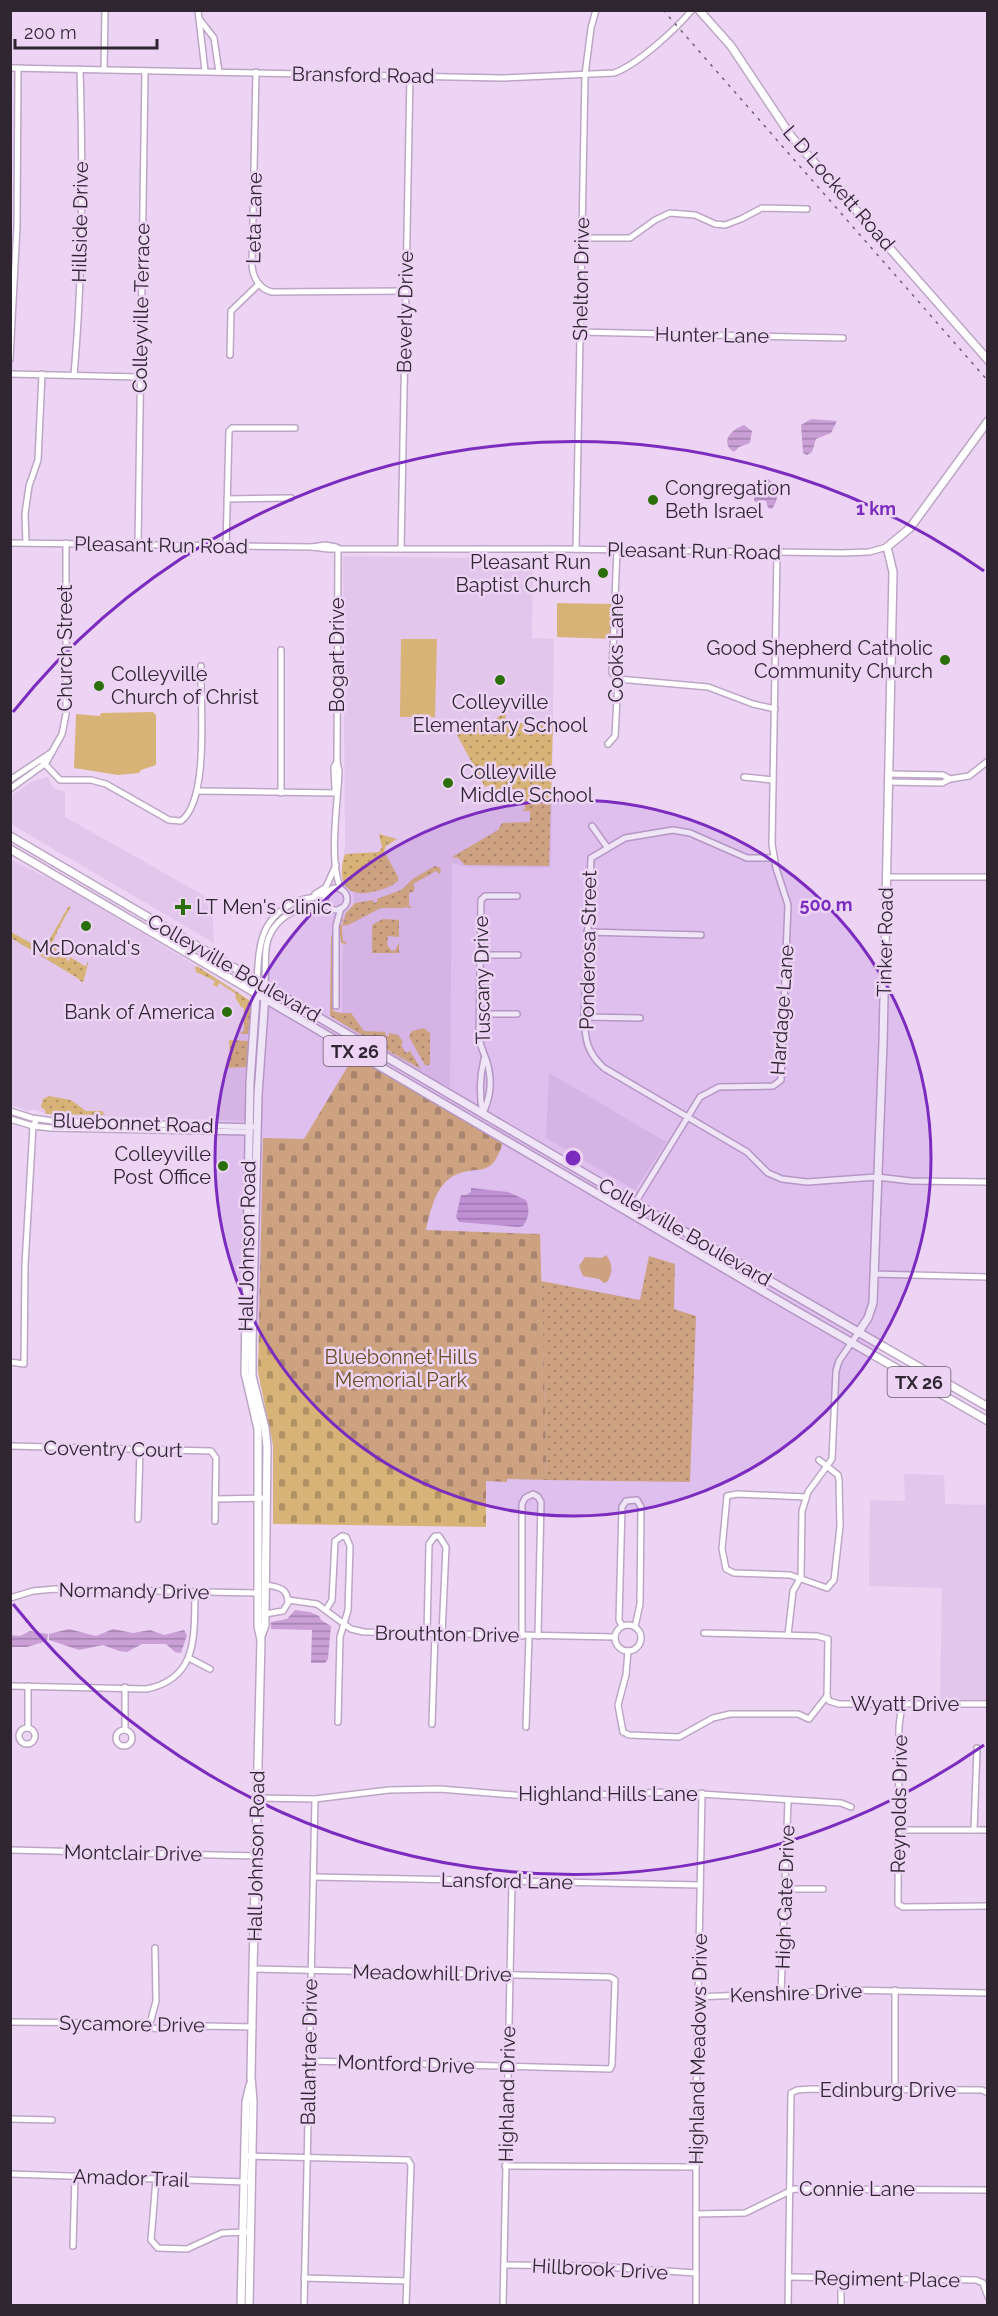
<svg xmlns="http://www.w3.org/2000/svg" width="998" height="2316" font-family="Raleway,sans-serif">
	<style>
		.built { fill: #e2c6eb }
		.grass { fill: url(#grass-dots) }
		.cemetery { fill: url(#cemetery-stones) }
		.pitch { fill: #d8b378 }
		.water { fill: url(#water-rules) }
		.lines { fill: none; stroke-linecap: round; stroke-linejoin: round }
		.minor-casing { stroke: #bda6c5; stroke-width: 8 }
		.major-casing { stroke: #bda6c5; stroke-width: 10 }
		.minor { stroke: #fff; stroke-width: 5 }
		.major { stroke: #fff; stroke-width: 7 }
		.rail { stroke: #6d5f72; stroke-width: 1.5; stroke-dasharray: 3 6; stroke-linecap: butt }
		.ring { fill: none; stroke: #7b2cbf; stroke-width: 3 }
		.poi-dot { fill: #2b6f09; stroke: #edd4f5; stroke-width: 2 }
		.labels { text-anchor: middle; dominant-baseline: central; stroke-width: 5; stroke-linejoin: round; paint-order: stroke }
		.shield { fill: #edd4f5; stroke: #685a6c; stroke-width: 1.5 }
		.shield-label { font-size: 18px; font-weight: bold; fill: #2f2632 }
		.street-label { font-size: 20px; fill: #2f2632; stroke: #edd4f5 }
		.poi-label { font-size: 20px; fill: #2f2632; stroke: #edd4f5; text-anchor: start }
		.park-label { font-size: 20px; fill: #6a4f20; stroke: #edd4f5 }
		.centre { fill: #7b2cbf; stroke: #edd4f5; stroke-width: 3 }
		.ring-label { font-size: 18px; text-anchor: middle; font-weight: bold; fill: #7b2cbf; stroke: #edd4f5; stroke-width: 5; stroke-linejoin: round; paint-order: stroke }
	</style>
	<defs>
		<pattern id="grass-dots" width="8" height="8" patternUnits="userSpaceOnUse" patternTransform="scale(1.5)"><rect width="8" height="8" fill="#d8b378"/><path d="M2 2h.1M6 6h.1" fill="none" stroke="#b09163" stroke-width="1.8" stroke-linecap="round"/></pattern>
		<pattern id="cemetery-stones" width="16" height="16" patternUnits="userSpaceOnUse" patternTransform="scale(1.5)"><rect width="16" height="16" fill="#d8b378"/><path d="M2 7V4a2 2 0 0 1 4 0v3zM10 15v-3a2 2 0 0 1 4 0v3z" fill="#b09163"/></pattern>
		<pattern id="water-rules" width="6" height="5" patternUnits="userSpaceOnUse" patternTransform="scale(1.5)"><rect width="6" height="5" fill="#c99fd6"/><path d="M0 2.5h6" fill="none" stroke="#a481ae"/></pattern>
	</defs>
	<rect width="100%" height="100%" fill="#edd4f5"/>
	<g class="built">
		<polygon points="343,556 533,559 532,638 554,639 551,868 467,867 452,863 450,1087 421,1075 374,1048 342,1024 343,924 345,914 355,904 353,893 355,892 346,887 342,877 345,844"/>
		<polygon points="48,777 53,788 65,792 65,817 212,900 214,943 11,824 11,800 13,795 31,782"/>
		<polygon points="10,859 70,889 240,993 249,1007 245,1121 51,1115 34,1109 28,1111 11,1105"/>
		<polygon points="549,1073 666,1142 635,1190 546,1138"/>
		<polygon points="904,1474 944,1475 945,1504 987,1505 987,1702 940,1701 942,1588 869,1586 870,1500 905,1501"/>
	</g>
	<g class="grass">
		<path d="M 505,705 L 506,723 L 553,723 L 549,866 L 465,865 L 458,858 L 452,857 L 498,830 L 502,823 L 530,822 L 530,811 L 522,811 L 525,809 L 525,789 L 497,789 L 496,793 L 493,796 L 490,792 L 495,789 L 493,784 L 485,787 L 456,733 L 456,726 L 459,722 C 477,720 501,728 505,705 Z"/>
		<path d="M 379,834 L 397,839 L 386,846 L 384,851 L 398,877 L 398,881 C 392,886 384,889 376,891 C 347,899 337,884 344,856 L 346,854 L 379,852 L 382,847 Z"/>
		<polygon points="435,866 441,868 440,874 436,871 413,884 415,888 413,892 409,893 409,906 413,908 408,908 404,906 405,908 381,908 348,925 342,926 343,941 347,942 345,944 341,943 339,926 343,924 342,921 339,922 340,918 343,918 344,924 345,914 355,903 373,900 374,903 377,902 377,899 401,890 414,878"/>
		<polygon points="71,906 60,926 62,927 59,928 52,943 59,946 61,943 61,952 69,956 66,960 69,961 70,957 85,966 87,965 87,962 88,964 83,983 76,977 11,938 11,932 45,951 47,944 68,907"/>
		<polygon points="383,919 399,920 399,937 388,936 387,945 392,951 395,950 399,943 399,953 372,953 372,925"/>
		<polygon points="331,935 334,937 333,1011 341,1013 351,1013 364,1031 385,1032 386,1036 389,1036 389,1033 398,1035 403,1042 401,1045 406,1053 410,1051 421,1069 378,1044 377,1045 421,1070 330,1016"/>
		<polygon points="197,966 249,1000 251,1010 248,1034 242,1034 240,1032 244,1031 244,1008 241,1007 235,997 236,994 219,983 217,987 213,985 215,981 196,972 195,968"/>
		<polygon points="424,1028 430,1033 430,1063 428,1066 425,1065 409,1037 412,1031"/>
		<polygon points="229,1040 248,1041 247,1067 227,1068 230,1057"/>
		<polygon points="49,1096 71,1100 86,1111 102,1111 105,1115 46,1114 45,1110 41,1107 43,1099"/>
		<polygon points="649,1256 675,1264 674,1309 696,1316 690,1482 547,1480 541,1281 640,1300"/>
	</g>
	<path class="cemetery" d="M 354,1056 L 503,1142 C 490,1185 475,1160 449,1179 C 435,1189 429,1215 426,1230 L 540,1234 L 547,1480 L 507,1479 L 507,1482 L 486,1481 L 486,1527 L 273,1524 L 273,1445 L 258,1372 L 263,1138 L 304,1139 Z"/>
	<g class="pitch">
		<polygon points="557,603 613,604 611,639 557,637"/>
		<polygon points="401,639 437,639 435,717 400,717"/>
		<polygon points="153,712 156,715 156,765 141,770 139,773 118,775 74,768 76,714 100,716 101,713"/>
		<path d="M 606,1255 C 613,1264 613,1273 607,1282 L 604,1283 L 599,1279 L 583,1276 L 579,1266 L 585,1257 L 602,1258 Z"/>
	</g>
	<g class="water">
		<polygon points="811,419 837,421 831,433 816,439 812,452 807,455 803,453 801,425"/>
		<path d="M 744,425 L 752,431 L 750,443 L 739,447 L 734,452 C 719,442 732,429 744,425 Z"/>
		<path d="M 766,477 C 777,485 781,497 772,509 L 768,508 L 766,501 L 762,500 L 757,503 L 754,501 L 755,487 Z"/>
		<path d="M 471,1188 L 508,1192 L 526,1200 C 530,1210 529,1217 523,1226 L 518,1227 L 459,1222 L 456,1217 L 461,1195 L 466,1195 L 471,1192 Z"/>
		<polygon points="295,1610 310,1612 319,1616 321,1620 331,1626 328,1659 325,1663 311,1663 312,1630 271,1629 271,1622 287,1619"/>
		<polygon points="69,1629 96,1636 113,1629 133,1633 150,1630 164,1635 184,1630 187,1635 181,1653 175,1652 166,1644 142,1644 127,1652 119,1651 103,1645 79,1650 49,1640 49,1634"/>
		<polygon points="30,1631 48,1634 47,1641 27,1647 11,1647 11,1635 20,1636"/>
	</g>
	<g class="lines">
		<g class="minor-casing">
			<g id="minor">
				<polyline points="198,10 205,71"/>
				<polyline points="200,20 214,38 219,72"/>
				<path d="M 10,68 L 502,78 L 614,73 C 637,65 675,30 692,10"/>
				<polyline points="104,70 105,10"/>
				<path d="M 256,72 L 252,266 C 253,277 259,289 272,292 L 406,291"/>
				<polyline points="582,238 630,238 655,220 670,213 695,215 715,224 725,225 741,219 762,208 807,209"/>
				<polyline points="580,332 843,338"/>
				<polyline points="230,355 231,311 259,284"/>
				<polyline points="10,359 17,226 18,68"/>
				<polyline points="10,374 140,377"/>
				<path d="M 74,375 C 83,275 83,169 80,69"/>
				<polyline points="227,499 291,498"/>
				<polyline points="10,543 312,547 325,545 336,547"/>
				<polyline points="26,543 25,514 29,486 38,460 42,374"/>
				<polyline points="138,546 145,71"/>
				<polyline points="226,547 229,431 232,428 295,428"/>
				<polyline points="312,547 329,549 561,549 842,553 869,552 887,547"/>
				<path d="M 338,548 L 337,762 L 339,771 C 338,802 328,861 341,889"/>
				<polyline points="401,549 410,76"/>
				<polyline points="576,549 585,75 591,28 596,10"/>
				<polyline points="618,679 708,687 753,704 775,709"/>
				<polyline points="608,744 615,736 618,679 612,673 617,549"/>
				<path d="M 41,760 L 60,780 L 91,780 L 106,784 L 169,820 L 181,821 C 210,800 200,701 201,666"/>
				<polyline points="888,774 943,775 950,779"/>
				<polyline points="744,777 773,780"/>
				<polyline points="10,780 52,752"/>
				<polyline points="888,782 942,783 950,779 969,776 988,761"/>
				<polyline points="10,789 46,763 62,734 66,714 66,543"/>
				<polyline points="335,790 334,767 337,762"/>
				<polyline points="198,791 336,793"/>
				<polyline points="281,793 281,650"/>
				<polyline points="592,826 607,847"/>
				<path d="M 773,858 L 747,858 L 690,833 L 673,830 L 625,838 L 591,858 L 584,1017 C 585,1039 587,1053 604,1068 L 747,1152 L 768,1173 L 782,1179 L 807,1182 L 877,1177 L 911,1181 L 988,1182"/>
				<polyline points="887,877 988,877"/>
				<circle cx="336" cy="899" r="11"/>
				<polyline points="315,894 326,887 336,865"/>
				<polyline points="587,932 701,935"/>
				<polyline points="480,955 518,955"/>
				<path d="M 257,981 C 259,944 260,916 300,900 C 310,897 319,898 327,892"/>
				<path d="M 265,986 C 266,972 264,956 267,943 C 274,916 301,904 327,906"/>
				<polyline points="336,1006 336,926 341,908"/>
				<polyline points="480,1014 517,1014"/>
				<polyline points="584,1017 640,1018"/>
				<polyline points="10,1111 32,1118 53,1121 253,1127"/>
				<path d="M 483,1113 C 489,1101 492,1085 489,1071 C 488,1060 481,1050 479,1038 L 481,900 L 485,896 L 517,896"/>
				<path d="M 483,1113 C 479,1096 480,1076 484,1059"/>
				<polyline points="10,1119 33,1126 51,1128 250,1132"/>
				<polyline points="635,1203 700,1097 719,1087 773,1086 781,1080 788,905 776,868 772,844 777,553"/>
				<polyline points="874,1274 988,1277"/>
				<polyline points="10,1362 24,1364 25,1265 33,1126 37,1119"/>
				<polyline points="10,1446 211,1451 216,1458 215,1521"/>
				<polyline points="806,1497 737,1494 727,1496 722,1549 726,1569 734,1573 790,1575 827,1588 834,1580 840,1526 839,1480 838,1475 819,1460"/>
				<polyline points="215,1499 262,1498"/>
				<polyline points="138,1519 140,1450"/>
				<polyline points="10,1598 33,1591 55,1589 258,1593"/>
				<polyline points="288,1600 317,1604 351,1629 364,1632 615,1637"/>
				<polyline points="326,1610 332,1600 335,1541 342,1536 346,1537 350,1546 348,1610 340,1637 338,1722"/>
				<path d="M 265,1614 L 283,1611 L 288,1603 C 288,1588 279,1587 266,1585"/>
				<circle cx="628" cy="1638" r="13"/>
				<polyline points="622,1626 619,1620 622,1507 626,1501 637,1500 641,1507 640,1604 635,1627"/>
				<polyline points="704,1633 817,1636 828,1639 827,1696"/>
				<polyline points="427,1634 429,1544 435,1536 439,1536 446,1547 442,1634"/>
				<polyline points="788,1635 793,1591 801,1577 802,1511 808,1492 832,1459 836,1371 839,1361 858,1333"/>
				<polyline points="522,1636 522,1504 525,1498 533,1494 538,1497 541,1502 538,1636"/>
				<polyline points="628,1651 626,1675 618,1705 623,1732 629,1735 679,1737 713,1718 730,1714 798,1714 809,1719 827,1696"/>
				<polyline points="189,1658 210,1669"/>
				<path d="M 10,1686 L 146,1689 C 199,1679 194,1634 195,1592"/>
				<polyline points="827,1696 829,1701 839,1704 988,1704"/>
				<polyline points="902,1704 899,1726 898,1904 903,1907 988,1906"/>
				<polyline points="432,1724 435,1634"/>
				<polyline points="526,1727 529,1636"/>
				<polyline points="28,1728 28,1686"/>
				<circle cx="27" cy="1736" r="8"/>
				<polyline points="125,1730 125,1687"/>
				<circle cx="124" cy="1738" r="8"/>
				<polyline points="257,1798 315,1799 389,1790 440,1789 537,1797 669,1792 841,1803 851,1807"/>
				<polyline points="898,1830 988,1830"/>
				<polyline points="974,1830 977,1748"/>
				<polyline points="10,1850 256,1856"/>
				<polyline points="314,1877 700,1885"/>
				<polyline points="785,1889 823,1889"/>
				<polyline points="253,1969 610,1977 615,1980 612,2065 610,2069 309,2061"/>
				<polyline points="781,1993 788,1801"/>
				<polyline points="698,1997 848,1990 988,1993"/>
				<polyline points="10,2022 118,2023 159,2029 205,2026 253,2027"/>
				<polyline points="149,2027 156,2001 155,1948"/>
				<polyline points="895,2090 895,1990"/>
				<polyline points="10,2119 52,2120"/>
				<polyline points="248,2156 408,2160 411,2165 406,2306"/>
				<polyline points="505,2166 696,2167"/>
				<polyline points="10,2174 246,2182"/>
				<polyline points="156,2179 151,2240 158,2248 187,2249 222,2233 246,2232"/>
				<polyline points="696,2214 745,2213 794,2189 988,2190"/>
				<polyline points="73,2246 75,2176"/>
				<polyline points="504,2265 591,2266 696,2273"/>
				<polyline points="789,2277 976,2280 983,2283 988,2297"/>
				<polyline points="304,2278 407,2281"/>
				<polyline points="304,2306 315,1799"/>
				<polyline points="503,2306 512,1882"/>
				<polyline points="696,2306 696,2107 702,1793"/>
				<polyline points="788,2306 791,2093 797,2090 811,2089 982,2090 988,2093"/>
				<polyline points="841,2306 841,2278"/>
			</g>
		</g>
		<g class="major-casing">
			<g id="major">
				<polyline points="699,10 731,46 791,136 988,360"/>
				<polyline points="10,836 635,1203 988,1407"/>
				<polyline points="10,849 788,1306 988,1421"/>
				<polyline points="858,1333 868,1318 873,1303 883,1043 893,572 887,547 910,528 988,421"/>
				<polyline points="261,1636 265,1625 265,1614 267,1447 265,1428 252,1376 252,1343 258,1095 265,996"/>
				<polyline points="241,2306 246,2102 250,2085"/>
				<polyline points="249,2306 253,2101 251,2077 253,1969 261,1640 258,1626 258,1429 245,1373 250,1083 257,981"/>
			</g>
		</g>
		<use href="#minor" class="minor"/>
		<use href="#major" class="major"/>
		<polyline class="rail" points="663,10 988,381"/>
	</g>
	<circle cx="573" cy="1158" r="358" fill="#7b2cbf" fill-opacity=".12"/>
	<g class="ring">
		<circle cx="573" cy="1158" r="358"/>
		<path d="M984 1745A716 716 0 0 1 13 1604M13 712A716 716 0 0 1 984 571"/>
	</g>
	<g class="poi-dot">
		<circle cx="653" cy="500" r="6"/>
		<circle cx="603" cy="573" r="6"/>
		<circle cx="945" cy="660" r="6"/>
		<circle cx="500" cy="680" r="6"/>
		<circle cx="99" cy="686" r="6"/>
		<circle cx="448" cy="783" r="6"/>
		<path d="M180 898h6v6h6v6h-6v6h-6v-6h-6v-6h6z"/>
		<circle cx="86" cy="926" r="6"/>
		<circle cx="227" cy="1012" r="6"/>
		<circle cx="223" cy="1166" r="6"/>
	</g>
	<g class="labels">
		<g class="shield">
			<rect x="323.5" y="1036" width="63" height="30" rx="4.5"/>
			<rect x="887.5" y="1367" width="63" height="30" rx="4.5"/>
		</g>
		<g class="shield-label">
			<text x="355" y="1051">TX 26</text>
			<text x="919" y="1382">TX 26</text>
		</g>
		<g class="street-label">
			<text transform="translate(363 75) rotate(1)">Bransford Road</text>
			<text transform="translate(839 188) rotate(49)">L D Lockett Road</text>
			<text transform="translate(254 218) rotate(-89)">Leta Lane</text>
			<text transform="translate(80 222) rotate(-89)">Hillside Drive</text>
			<text transform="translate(581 279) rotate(-89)">Shelton Drive</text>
			<text transform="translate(141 308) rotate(-89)">Colleyville Terrace</text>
			<text transform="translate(405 312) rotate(-89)">Beverly Drive</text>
			<text transform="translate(712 335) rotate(1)">Hunter Lane</text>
			<text transform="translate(161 545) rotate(1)">Pleasant Run Road</text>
			<text transform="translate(694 551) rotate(1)">Pleasant Run Road</text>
			<text transform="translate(65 648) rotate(-90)">Church Street</text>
			<text transform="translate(616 648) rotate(-90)">Cooks Lane</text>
			<text transform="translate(337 655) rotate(-90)">Bogart Drive</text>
			<text transform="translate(885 942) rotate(-89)">Tinker Road</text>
			<text transform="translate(588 950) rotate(-89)">Ponderosa Street</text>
			<text transform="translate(234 968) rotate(30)">Colleyville Boulevard</text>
			<text transform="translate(482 980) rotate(-91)">Tuscany Drive</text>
			<text transform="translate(782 1010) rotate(-86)">Hardage Lane</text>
			<text transform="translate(133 1123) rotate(2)">Bluebonnet Road</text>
			<text transform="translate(685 1232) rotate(30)">Colleyville Boulevard</text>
			<text transform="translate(247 1246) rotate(-89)">Hall Johnson Road</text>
			<text transform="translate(113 1449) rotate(1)">Coventry Court</text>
			<text transform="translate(134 1591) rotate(1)">Normandy Drive</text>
			<text transform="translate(447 1634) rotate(1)">Brouthton Drive</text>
			<text x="905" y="1704">Wyatt Drive</text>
			<text x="608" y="1794">Highland Hills Lane</text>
			<text transform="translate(899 1804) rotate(-89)">Reynolds Drive</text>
			<text transform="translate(133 1853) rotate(1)">Montclair Drive</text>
			<text transform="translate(256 1856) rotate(-89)">Hall Johnson Road</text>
			<text transform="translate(507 1881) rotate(1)">Lansford Lane</text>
			<text transform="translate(785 1897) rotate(-88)">High Gate Drive</text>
			<text transform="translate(432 1973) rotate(1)">Meadowhill Drive</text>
			<text transform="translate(796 1993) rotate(-2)">Kenshire Drive</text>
			<text transform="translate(132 2024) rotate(1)">Sycamore Drive</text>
			<text transform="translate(698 2049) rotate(-89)">Highland Meadows Drive</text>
			<text transform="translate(309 2052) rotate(-89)">Ballantrae Drive</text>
			<text transform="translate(406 2064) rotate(2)">Montford Drive</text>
			<text x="888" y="2090">Edinburg Drive</text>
			<text transform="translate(507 2094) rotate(-89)">Highland Drive</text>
			<text transform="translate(131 2178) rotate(2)">Amador Trail</text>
			<text x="857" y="2189">Connie Lane</text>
			<text transform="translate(600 2269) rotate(3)">Hillbrook Drive</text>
			<text transform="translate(887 2279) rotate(1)">Regiment Place</text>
		</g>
		<g class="poi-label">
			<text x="665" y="488">Congregation<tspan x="665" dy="23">Beth Israel</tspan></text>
			<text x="591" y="562" text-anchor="end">Pleasant Run<tspan x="591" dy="23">Baptist Church</tspan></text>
			<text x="933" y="648" text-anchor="end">Good Shepherd Catholic<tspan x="933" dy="23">Community Church</tspan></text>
			<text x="111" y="674">Colleyville<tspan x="111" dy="23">Church of Christ</tspan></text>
			<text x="500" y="702" text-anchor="middle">Colleyville<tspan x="500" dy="23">Elementary School</tspan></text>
			<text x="460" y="772">Colleyville<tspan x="460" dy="23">Middle School</tspan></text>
			<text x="196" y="907">LT Men's Clinic</text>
			<text x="86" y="948" text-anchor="middle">McDonald's</text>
			<text x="215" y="1012" text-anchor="end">Bank of America</text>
			<text x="211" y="1154" text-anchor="end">Colleyville<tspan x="211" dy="23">Post Office</tspan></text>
		</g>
		<g class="park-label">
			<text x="401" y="1357">Bluebonnet Hills<tspan x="401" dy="23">Memorial Park</tspan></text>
		</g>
	</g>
	<circle cx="573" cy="1158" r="9" class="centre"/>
	<g class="ring-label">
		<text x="876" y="515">1 km</text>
		<text x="826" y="911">500 m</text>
	</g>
	<rect width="998" height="2316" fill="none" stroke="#2f2632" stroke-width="24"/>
	<path d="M15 39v9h142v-9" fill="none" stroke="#2f2632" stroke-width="3"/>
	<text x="24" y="39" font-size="18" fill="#2f2632" stroke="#edd4f5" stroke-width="4.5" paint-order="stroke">200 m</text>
</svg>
